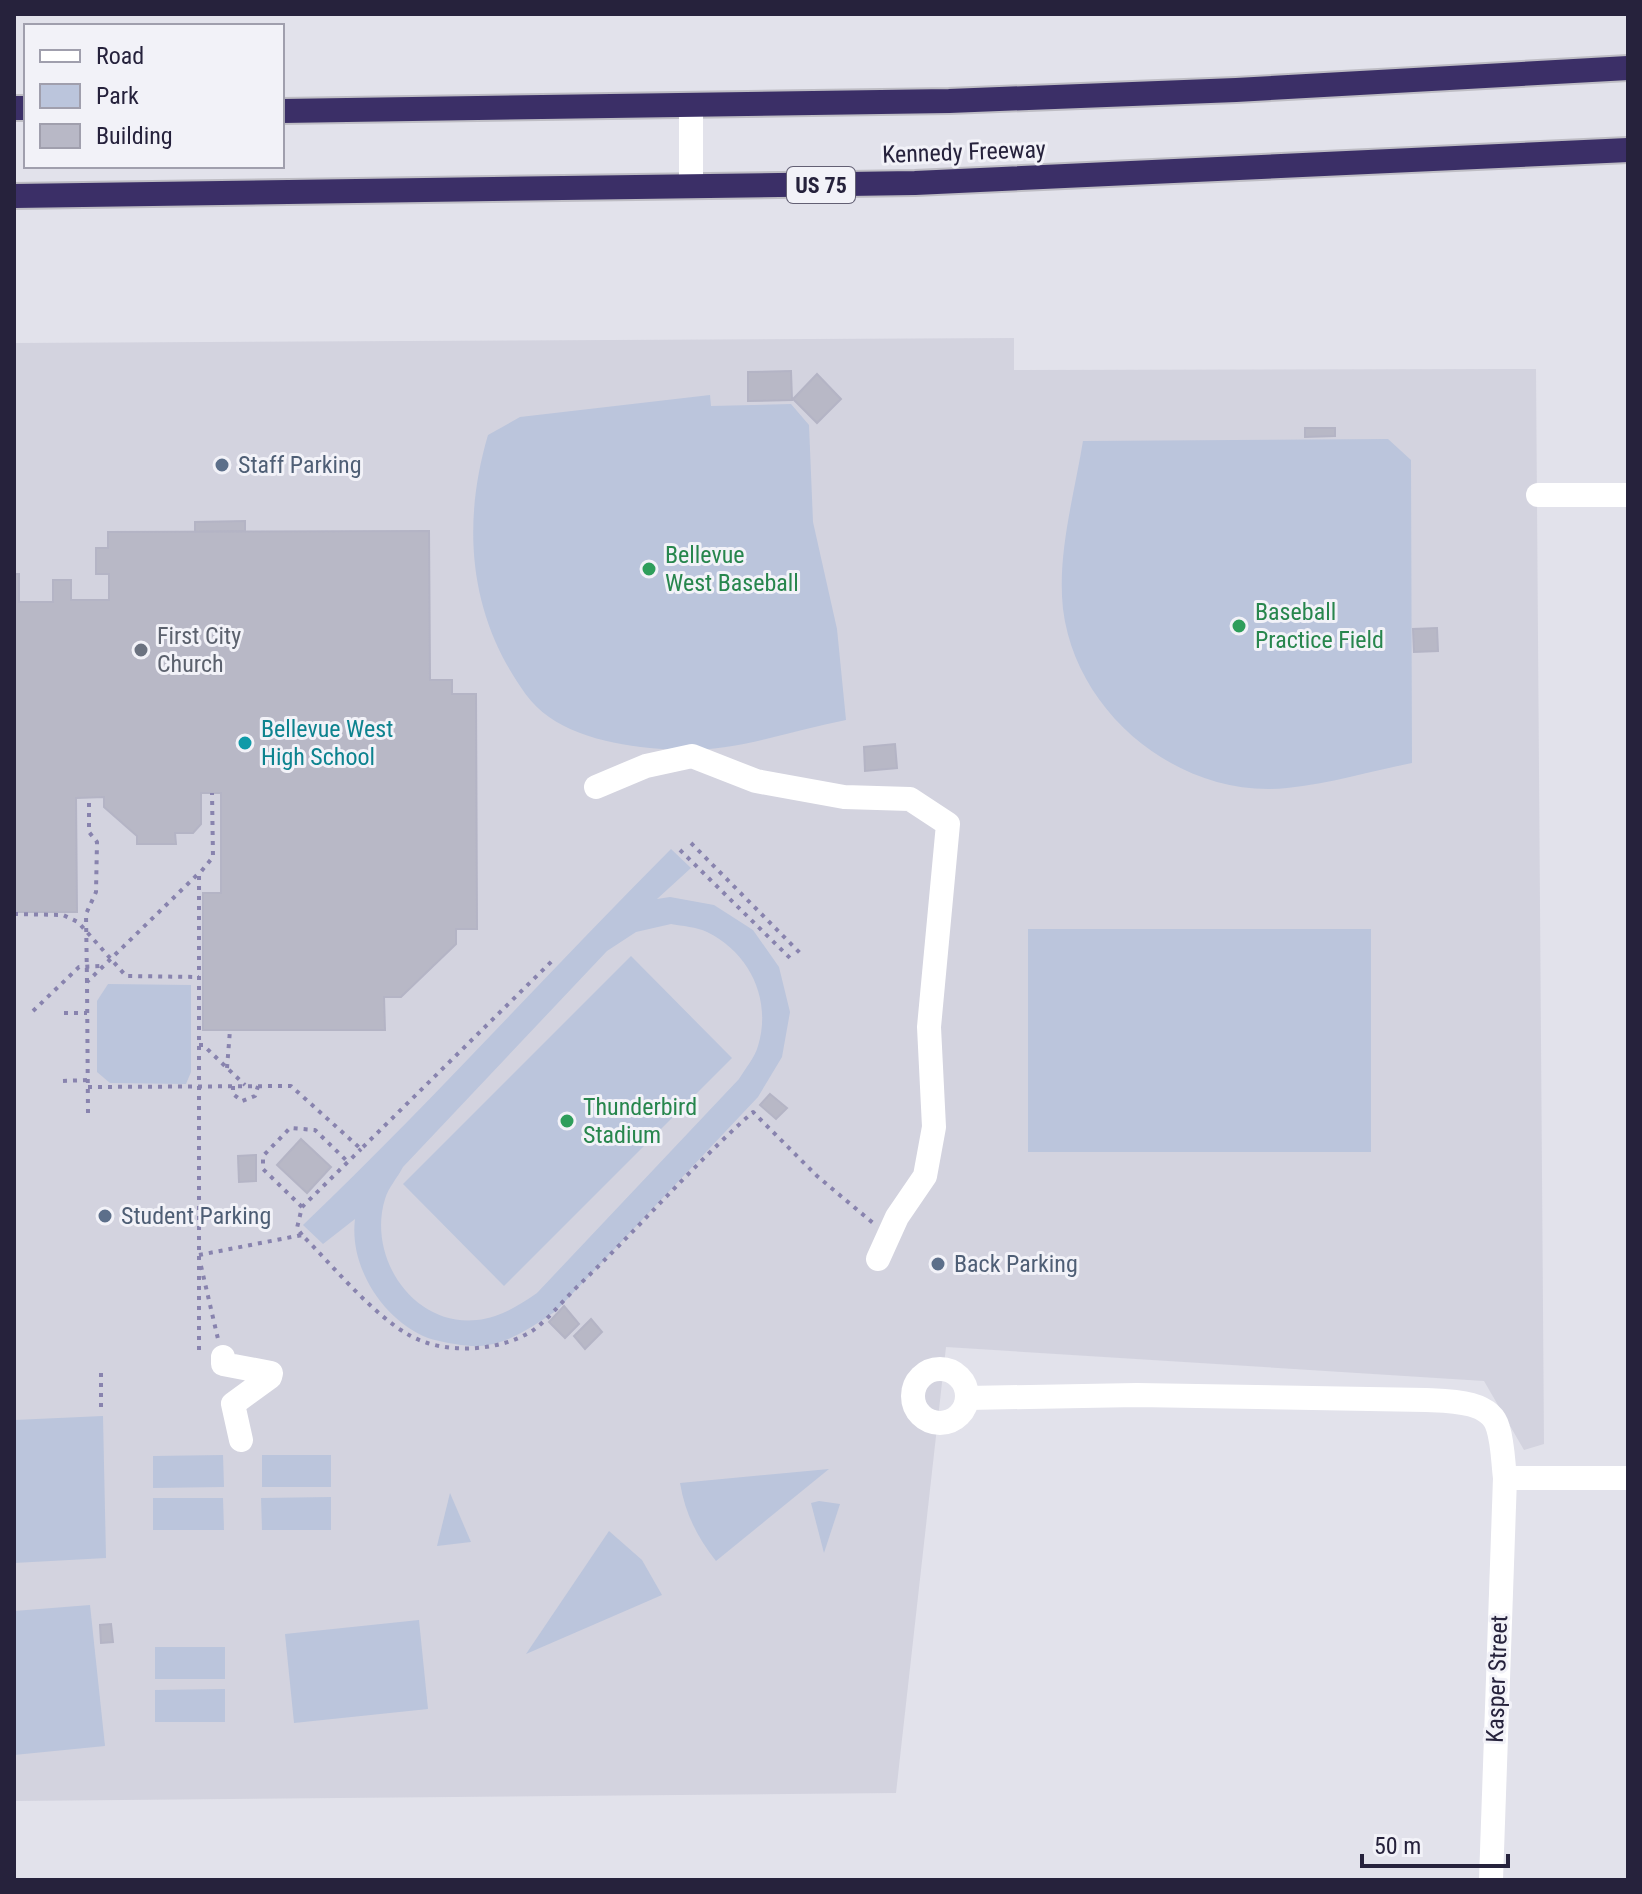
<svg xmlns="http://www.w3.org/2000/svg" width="1642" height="1894" font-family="'Roboto Condensed',sans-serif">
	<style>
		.built { fill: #d3d3df }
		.green { fill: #bbc5dc; fill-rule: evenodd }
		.building { fill: #b8b8c6; stroke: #b4b4c5; stroke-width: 2 }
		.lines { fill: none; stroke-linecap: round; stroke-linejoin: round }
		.highway-casing { stroke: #bebdc4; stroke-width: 28 }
		.path { stroke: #8883ae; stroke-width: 4; stroke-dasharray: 4 6; stroke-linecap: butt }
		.minor { stroke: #fff; stroke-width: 24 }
		.highway { stroke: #3b2f67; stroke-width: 24 }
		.service-dot { fill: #5c6f8a; stroke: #f2f2f8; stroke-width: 3 }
		.leisure-dot { fill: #2e9e5b; stroke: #f2f2f8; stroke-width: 3 }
		.worship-dot { fill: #6b7280; stroke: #f2f2f8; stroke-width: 3 }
		.culture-dot { fill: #0f9aa8; stroke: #f2f2f8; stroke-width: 3 }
		.labels { text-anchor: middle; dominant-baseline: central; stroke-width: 6; stroke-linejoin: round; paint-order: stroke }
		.shield { fill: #f2f2f8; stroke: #636074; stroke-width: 2 }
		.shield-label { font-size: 22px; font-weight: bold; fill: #26223c }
		.street-label { font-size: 24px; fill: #26223c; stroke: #f2f2f8 }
		.service-label { font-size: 24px; fill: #4e5e75; stroke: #f2f2f8; text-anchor: start }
		.leisure-label { font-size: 24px; fill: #27864d; stroke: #f2f2f8; text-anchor: start }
		.worship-label { font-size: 24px; fill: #5b616d; stroke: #f2f2f8; text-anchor: start }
		.culture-label { font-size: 24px; fill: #0d838f; stroke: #f2f2f8; text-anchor: start }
	</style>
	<rect width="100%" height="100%" fill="#e2e2eb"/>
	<polygon class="built" points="1014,338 1014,370 1536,369 1544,1444 1524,1450 1484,1381 946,1347 896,1793 14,1801 14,343"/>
	<g class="green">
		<path d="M 710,395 L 711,406 L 791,404 L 809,425 L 813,522 L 837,629 L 846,720 C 793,730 738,751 684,750 C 641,749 584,742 549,717 C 530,704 519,685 507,665 C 467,593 465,513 488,435 L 520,417 Z"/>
		<path d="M 1388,439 L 1411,460 L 1412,763 C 1371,771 1329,784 1287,788 C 1181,799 1076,715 1063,609 C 1057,554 1074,496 1083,441 Z"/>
		<path d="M 671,849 L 691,868 L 657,899 L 670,897 L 714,905 L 753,930 L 779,967 L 790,1012 L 782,1057 L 758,1097 L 556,1311 C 530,1328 503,1348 471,1346 C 459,1345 440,1342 428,1338 C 383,1320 349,1267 355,1219 L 323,1244 L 303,1225 C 430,1104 547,973 671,849 ZM 671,924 C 682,926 697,927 707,932 C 750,953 772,1000 758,1046 C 755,1057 745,1069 739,1079 L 537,1293 C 518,1306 501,1317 477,1320 C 413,1327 367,1257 385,1199 C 388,1188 398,1177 403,1167 L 607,951 L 636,932 Z"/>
		<rect x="1028" y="929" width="343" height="223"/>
		<polygon points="631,956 732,1058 504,1286 403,1184"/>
		<polygon points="108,984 191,985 191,1072 186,1084 110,1083 97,1072 97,1001"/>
		<polygon points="103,1416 106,1558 14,1563 14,1420"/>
		<polygon points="223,1455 224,1487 153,1488 153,1456"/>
		<rect x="262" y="1455" width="69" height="32"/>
		<path d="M 829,1469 L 716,1561 C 697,1537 685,1513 680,1483 Z"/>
		<polygon points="450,1493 471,1542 437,1546"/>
		<polygon points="331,1497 331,1530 262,1530 261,1498"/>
		<polygon points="153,1498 223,1498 224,1530 153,1530"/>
		<polygon points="819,1501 840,1504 824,1553 811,1503"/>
		<polygon points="609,1531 642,1560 662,1595 526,1654"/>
		<polygon points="90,1605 105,1746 14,1755 14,1611"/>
		<polygon points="419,1620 428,1709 294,1723 285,1634"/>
		<rect x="155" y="1647" width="70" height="32"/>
		<polygon points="225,1689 225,1722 155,1722 155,1690"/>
	</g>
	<g class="building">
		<polygon points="791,371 792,400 748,401 748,372"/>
		<polygon points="817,374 841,399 817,423 793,399"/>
		<polygon points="1305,428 1335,428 1335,436 1305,437"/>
		<polygon points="245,521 245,531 195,532 195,522"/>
		<polygon points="429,531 430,680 452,680 452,694 476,694 477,929 456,929 456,944 401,997 384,997 385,1030 203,1030 203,893 221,893 221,793 201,793 201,824 193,833 175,833 176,844 137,844 137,836 104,807 104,797 76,798 77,912 14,912 14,574 19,574 19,602 53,602 53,580 71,580 71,600 109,600 109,574 96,574 96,548 108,548 108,532"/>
		<polygon points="1437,628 1438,651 1414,652 1413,629"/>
		<polygon points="895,744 897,768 865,771 864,747"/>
		<polygon points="770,1094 787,1108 776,1119 760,1105"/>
		<polygon points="301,1139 331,1167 307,1193 277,1165"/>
		<polygon points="256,1155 256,1181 239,1182 238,1156"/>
		<polygon points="564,1306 579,1324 565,1338 549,1322"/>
		<polygon points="591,1319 602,1332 585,1349 574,1336"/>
		<polygon points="111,1624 113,1642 101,1643 100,1625"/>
	</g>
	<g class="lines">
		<g class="highway-casing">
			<g id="highway">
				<polyline points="14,108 26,108"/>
				<polyline points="282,111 949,101 1236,90 1628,68"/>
				<polyline points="14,196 915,183 1628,150"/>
			</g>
		</g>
		<g class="path">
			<polyline points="691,843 801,954"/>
			<polyline points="680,850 793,961"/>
			<polyline points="14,914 63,915 78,922 126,976 199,977"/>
			<polyline points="87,982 86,914 96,892 97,842 89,832 89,798"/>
			<polyline points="33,1011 79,967 101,966"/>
			<polyline points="64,1013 87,1013"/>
			<polyline points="199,1045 203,1045 245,1085"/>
			<polyline points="227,1068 230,1030"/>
			<polyline points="63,1081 88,1080"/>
			<polyline points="233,1086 233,1094 242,1101 255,1096 258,1086"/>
			<polyline points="88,1087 291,1086 361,1149 554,959"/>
			<polyline points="88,1113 87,982 198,874"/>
			<polyline points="302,1207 263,1169 263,1156 290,1128 315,1130 348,1162"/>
			<polyline points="302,1235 297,1228 302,1207 361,1149"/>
			<path d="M 199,1255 L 302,1235 C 333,1266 372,1314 409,1335 C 444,1355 498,1352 532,1331 C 549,1319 564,1299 580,1284 C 639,1228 692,1166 753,1112 L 817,1176 L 873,1223"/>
			<polyline points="201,1266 218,1339"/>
			<polyline points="199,1350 199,874 213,857 212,793"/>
			<polyline points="101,1373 101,1410"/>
		</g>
		<g class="minor">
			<polyline points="691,106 691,186"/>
			<polyline points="1538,495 1628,495"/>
			<polyline points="596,787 646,766 692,756 756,781 844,797 910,799 948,824 929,1027 934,1127 925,1176 897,1217 878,1259"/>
			<polyline points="223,1357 223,1364 271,1373 270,1377 233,1404 241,1440"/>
			<circle cx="940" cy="1396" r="27"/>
			<path d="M 967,1398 L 1137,1395 L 1426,1400 C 1448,1401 1491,1400 1498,1428 C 1503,1444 1503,1462 1505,1478 L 1491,1880"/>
			<polyline points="1505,1478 1628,1478"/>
		</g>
		<use href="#highway" class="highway"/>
	</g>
	<g class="service-dot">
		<circle cx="222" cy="465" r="8"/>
		<circle cx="105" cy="1216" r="8"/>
		<circle cx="938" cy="1264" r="8"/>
	</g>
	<g class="leisure-dot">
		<circle cx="649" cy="569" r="8"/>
		<circle cx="1239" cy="626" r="8"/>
		<circle cx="567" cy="1121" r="8"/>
	</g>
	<circle class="worship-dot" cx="141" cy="650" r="8"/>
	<circle class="culture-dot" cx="245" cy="743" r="8"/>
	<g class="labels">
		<rect class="shield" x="787" y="167" width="68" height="36" rx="6"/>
		<g class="shield-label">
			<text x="821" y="185">US 75</text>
		</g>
		<g class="street-label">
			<text transform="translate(964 152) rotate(-2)">Kennedy Freeway</text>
			<text transform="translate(1497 1679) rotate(-88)">Kasper Street</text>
		</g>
		<g class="service-label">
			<text x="238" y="465">Staff Parking</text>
			<text x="121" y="1216">Student Parking</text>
			<text x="954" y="1264">Back Parking</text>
		</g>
		<g class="leisure-label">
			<text x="665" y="555">Bellevue<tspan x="665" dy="28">West Baseball</tspan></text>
			<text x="1255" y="612">Baseball<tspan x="1255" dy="28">Practice Field</tspan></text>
			<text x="583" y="1107">Thunderbird<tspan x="583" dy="28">Stadium</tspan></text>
		</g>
		<g class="worship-label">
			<text x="157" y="636">First City<tspan x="157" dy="28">Church</tspan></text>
		</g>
		<g class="culture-label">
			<text x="261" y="729">Bellevue West<tspan x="261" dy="28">High School</tspan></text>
		</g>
	</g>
	<rect width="1642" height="1894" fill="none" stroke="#26223c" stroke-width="32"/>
	<rect x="24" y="24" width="260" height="144" fill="#f2f2f8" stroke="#a09fad" stroke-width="2"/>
	<rect x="40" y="50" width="40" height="12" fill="#ffffff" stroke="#a09fad" stroke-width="2"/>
	<text x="96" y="64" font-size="24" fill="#26223c">Road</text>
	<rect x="40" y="84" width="40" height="24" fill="#bbc5dc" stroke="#a09fad" stroke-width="2"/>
	<text x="96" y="104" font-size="24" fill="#26223c">Park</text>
	<rect x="40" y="124" width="40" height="24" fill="#b8b8c6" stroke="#a09fad" stroke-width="2"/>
	<text x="96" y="144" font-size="24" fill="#26223c">Building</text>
	<path d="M1362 1854v12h146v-12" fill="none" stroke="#26223c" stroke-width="4"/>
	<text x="1374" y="1854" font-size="24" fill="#26223c" stroke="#f2f2f8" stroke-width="6" paint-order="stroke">50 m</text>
</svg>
